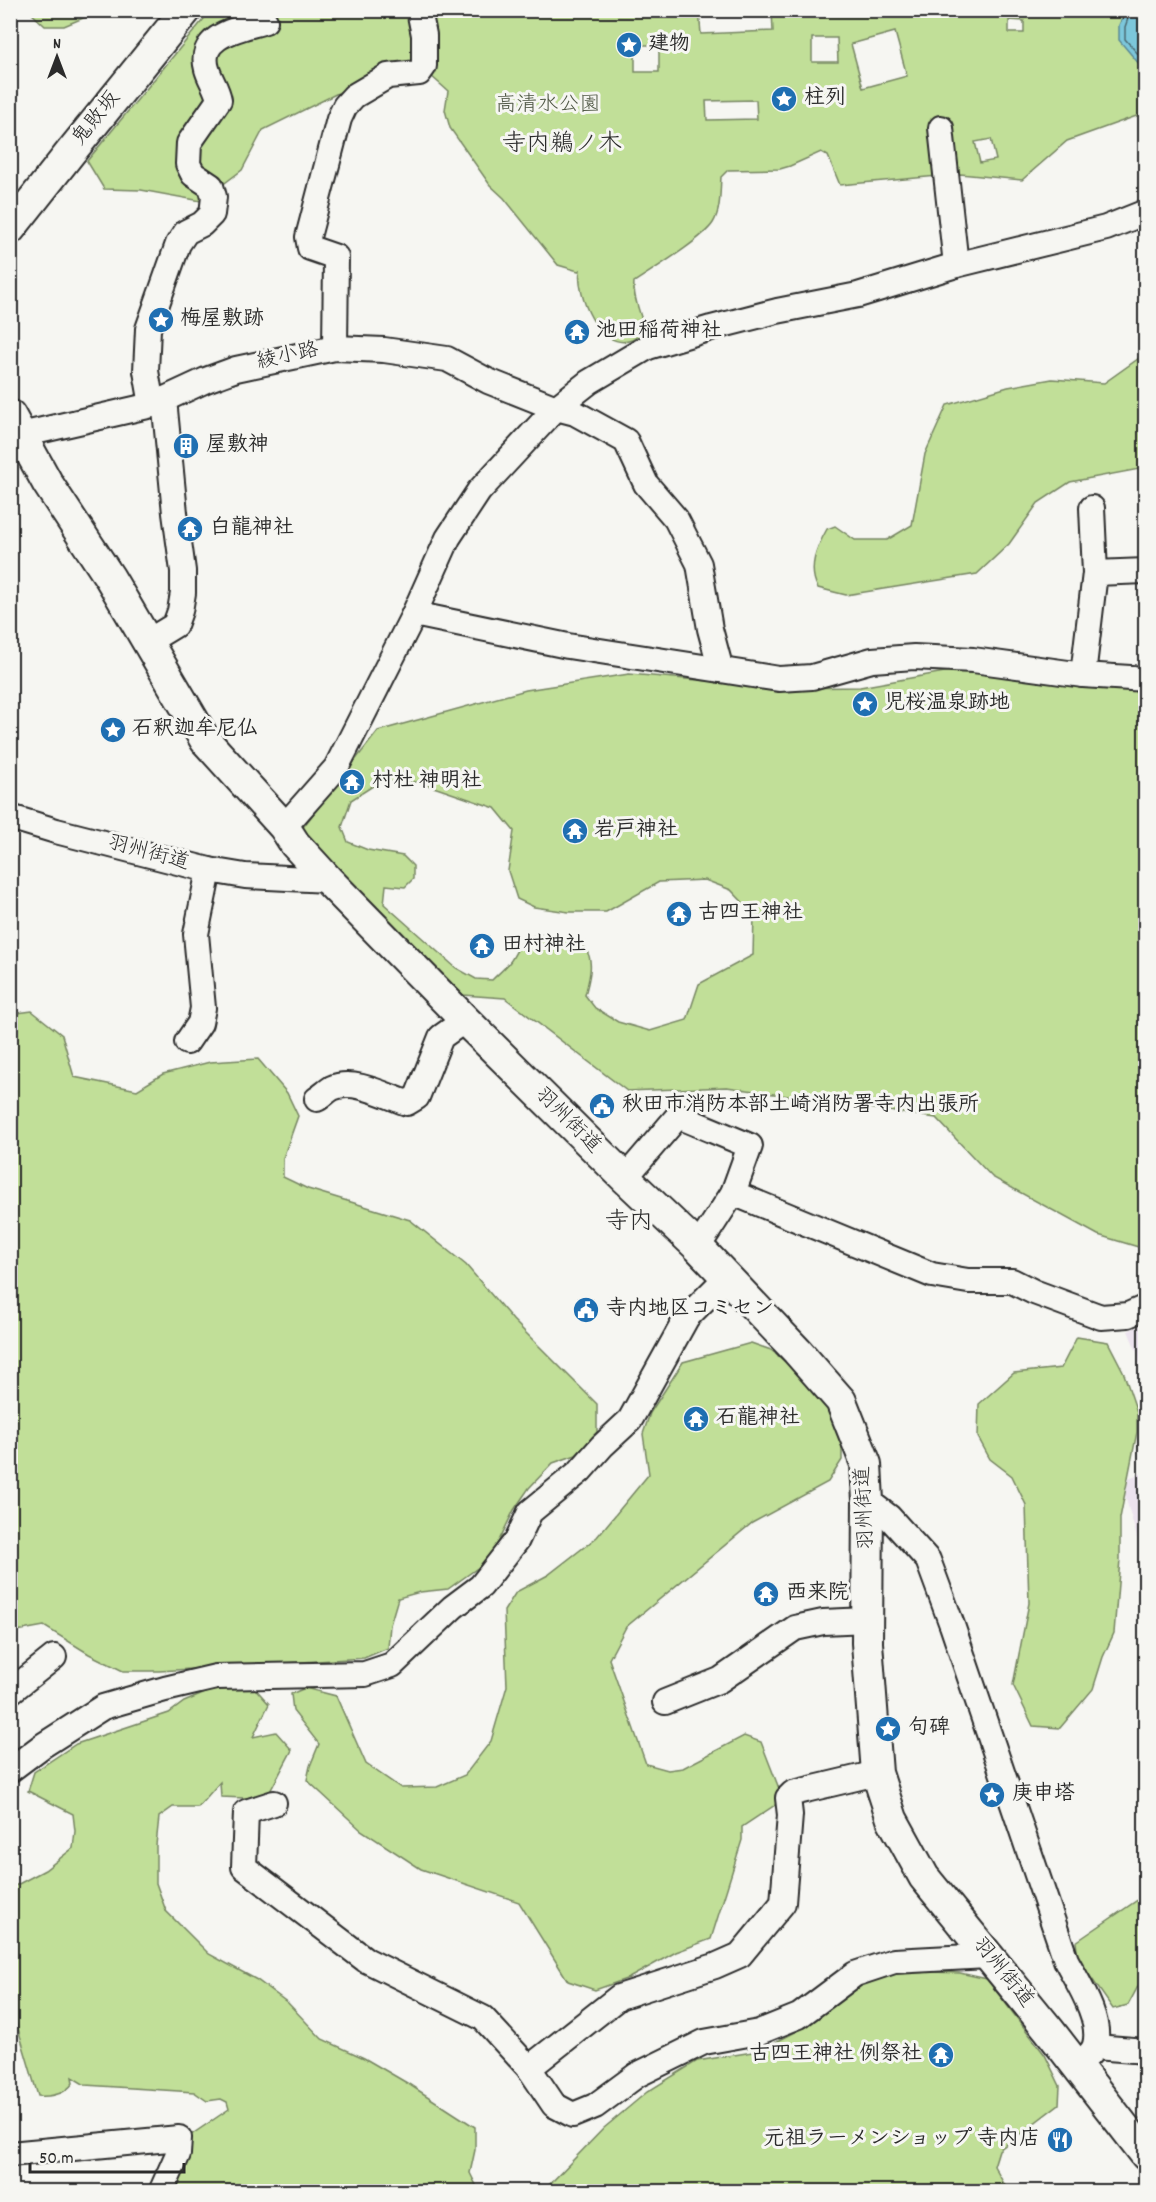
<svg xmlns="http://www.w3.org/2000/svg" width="1156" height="2202" font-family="Dekko,'Klee One',sans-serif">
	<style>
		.built { fill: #ece3ee }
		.green { fill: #c1df98; stroke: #768562; stroke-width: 1.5; fill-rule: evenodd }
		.water { fill: #7bc7db; stroke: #5b8995; stroke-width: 1.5 }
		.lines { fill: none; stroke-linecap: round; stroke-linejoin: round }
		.shore { stroke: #4b6971; stroke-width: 1.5 }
		.minor-casing { stroke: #2b2b2b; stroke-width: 28 }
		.tertiary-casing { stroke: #2b2b2b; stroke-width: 34 }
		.minor { stroke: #f6f6f2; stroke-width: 24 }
		.tertiary { stroke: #f6f6f2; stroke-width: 30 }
		.labels { text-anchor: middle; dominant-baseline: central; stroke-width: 6; stroke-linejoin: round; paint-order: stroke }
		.poi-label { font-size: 21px; font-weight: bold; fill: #2b2b2b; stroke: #f6f6f2; text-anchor: start }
		.park-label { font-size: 21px; fill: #505846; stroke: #f6f6f2 }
		.street-label { font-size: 21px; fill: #2b2b2b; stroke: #f6f6f2 }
		.quarter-label { font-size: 24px; fill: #2b2b2b; stroke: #f6f6f2 }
	</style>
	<rect width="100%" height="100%" fill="#f6f6f2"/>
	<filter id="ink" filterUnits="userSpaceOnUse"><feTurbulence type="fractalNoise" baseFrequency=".0167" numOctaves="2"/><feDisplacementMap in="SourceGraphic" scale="12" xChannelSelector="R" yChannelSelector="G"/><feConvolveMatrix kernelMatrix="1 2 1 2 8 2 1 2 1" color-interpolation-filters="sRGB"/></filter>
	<g filter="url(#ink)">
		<g class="built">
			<polygon points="1145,1323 1145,1387 1137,1352 1128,1331"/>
			<polygon points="1145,1472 1145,1566 1121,1481"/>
		</g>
		<g class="green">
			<path d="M 895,10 L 1145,11 L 1145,113 L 1067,141 L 1022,180 L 960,174 L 840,185 L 828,156 L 821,152 L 790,166 L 780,169 L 728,170 L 721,177 C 720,191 721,210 713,223 C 703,239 652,270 634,282 C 632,299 643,315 644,332 C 640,334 636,338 632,340 C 599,352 576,295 580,270 L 578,271 L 558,265 L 504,198 L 490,185 L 450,128 L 445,110 L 448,91 L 422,68 L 346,89 L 263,130 L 242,170 L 201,201 L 141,190 L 104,189 L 87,161 L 203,20 L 209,11 L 699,11 L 701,34 L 773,31 L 772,11 L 864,11 L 865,15 ZM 1009,20 L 1024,21 L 1024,33 L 1009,33 ZM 895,32 L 907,76 L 863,88 L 851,44 ZM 812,38 L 837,38 L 838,62 L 812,62 ZM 635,45 L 659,45 L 659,72 L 635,72 ZM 756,100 L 757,119 L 707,120 L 706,101 ZM 991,139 L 996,160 L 980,163 L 975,142 Z"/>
			<polygon points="29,11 88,11 88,16 64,26 45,26"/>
			<path d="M 1145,354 L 1145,468 L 1070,482 L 1038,503 L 1009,544 L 977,574 L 846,595 L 818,588 C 807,568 817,547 827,529 L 835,526 L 855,540 L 887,540 L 912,525 L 925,454 L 947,405 L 1008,387 L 1052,379 L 1104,383 Z"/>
			<path d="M 950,671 L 1061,679 L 1145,689 L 1145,1249 L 1098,1235 L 992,1177 L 936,1118 L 727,1087 L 627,1091 L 505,998 L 463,995 L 300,831 L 378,731 L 526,690 L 629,674 L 787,688 L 860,687 ZM 379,782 L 419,782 L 495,808 L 514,831 L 508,871 L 517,899 L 534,907 L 569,912 L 606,912 L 659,882 L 705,880 L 731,890 L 754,914 L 753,955 L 699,984 L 687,1020 L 650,1031 L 618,1022 L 595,1008 L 585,995 C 594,962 596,943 557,937 C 549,935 537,934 529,938 C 518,942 516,955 509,963 C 504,969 498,974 492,980 L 476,979 L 456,968 L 384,904 L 386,885 L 405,887 L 413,879 L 413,866 L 403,856 L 368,850 L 348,842 L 342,827 L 351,800 Z"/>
			<polygon points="32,1011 62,1035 74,1077 137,1090 163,1074 210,1062 258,1059 287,1093 298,1116 283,1158 283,1177 308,1189 410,1220 466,1265 513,1320 597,1404 597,1432 576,1455 553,1463 529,1488 514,1510 490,1559 448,1589 420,1592 398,1598 390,1625 388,1648 364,1658 159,1671 123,1671 89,1654 44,1626 11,1632 10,1014"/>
			<polygon points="1077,1337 1108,1342 1123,1371 1137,1412 1137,1432 1120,1518 1120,1559 1114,1633 1103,1657 1093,1689 1060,1728 1033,1726 1013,1685 1029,1603 1026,1505 1012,1476 990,1459 978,1437 979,1404 1014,1373 1061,1368"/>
			<polygon points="751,1343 771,1350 817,1388 842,1434 842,1460 828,1482 752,1523 626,1627 609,1659 646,1764 668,1770 683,1768 744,1736 761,1742 780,1791 778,1803 742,1827 742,1840 711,1939 676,1952 629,1978 595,1990 568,1981 519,1902 421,1869 361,1830 307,1780 310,1766 319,1744 293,1711 291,1694 305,1688 336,1696 366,1764 401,1788 437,1787 465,1775 491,1741 507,1686 504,1611 516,1592 548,1575 597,1537 649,1474 643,1434 650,1413 683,1362"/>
			<path d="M 252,1685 L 269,1704 L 253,1737 L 276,1732 L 292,1750 L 266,1799 L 221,1797 L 220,1782 L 198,1807 L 173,1807 L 159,1817 L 156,1845 L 156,1883 L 166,1911 L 209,1954 L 257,1980 L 288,2003 L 322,2039 L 364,2058 L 407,2083 L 475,2127 L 475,2150 L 470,2173 L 478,2189 L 490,2191 L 170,2191 L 179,2173 L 191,2135 L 229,2109 L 227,2102 L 221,2099 L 207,2101 L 194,2092 L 85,2085 L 72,2077 L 73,2083 C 65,2094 51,2097 38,2096 L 11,2005 L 11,1888 L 45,1870 L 73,1848 L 75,1831 L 73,1814 L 28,1791 L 34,1772 L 76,1744 L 169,1713 L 184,1702 L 210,1691 Z"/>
			<polygon points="1145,1895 1145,1980 1141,1981 1128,2005 1113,2009 1078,1959 1076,1942"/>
			<polygon points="904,1971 960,1973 987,1979 1045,2055 1060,2086 1059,2104 999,2150 994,2166 1008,2191 530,2192 547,2187 604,2128 647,2092 697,2061 759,2051 799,2030 862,1981"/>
		</g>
		<polygon class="water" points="1126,11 1145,11 1145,71 1119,40 1119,25"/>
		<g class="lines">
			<polyline class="shore" points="1131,10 1125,27 1125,39 1146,63"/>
			<g class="minor-casing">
				<g id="minor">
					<polyline points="941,128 956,265"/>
					<polyline points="335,348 336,257 310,248 308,237 339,119 345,106 354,96 388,76 419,73 424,66 424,35 419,10"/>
					<path d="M 152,405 L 146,371 L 148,329 L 178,244 L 186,232 L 202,224 L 212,214 L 214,197 L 211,186 L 193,174 L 188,164 L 189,143 L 219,100 C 217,88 210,80 207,69 C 197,34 241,29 265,21"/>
					<polyline points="10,439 21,435 152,405 206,380 236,369 335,348 384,350 447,359 488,381 556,408 575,413 626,441 646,484 676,519 699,564 710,629 721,670"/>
					<polyline points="1092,508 1095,573"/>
					<polyline points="414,614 568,646 779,679 812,677 872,660 914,657 973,660 1083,675 1146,679"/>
					<polyline points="147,642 175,625 180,611 183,593 183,571 175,513 164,399"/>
					<polyline points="1083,675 1095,573 1146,571"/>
					<polyline points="10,817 56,831 209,870 245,876 328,880"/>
					<polyline points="284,827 336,768 414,614 448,538 479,491 556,408 589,382 648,347 711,328 777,311 858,295 956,265 1106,228 1146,212"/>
					<polyline points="187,1042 200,1023 203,1008 196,934 209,870"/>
					<path d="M 317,1099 C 322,1096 327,1091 332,1088 C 354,1078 386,1096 407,1103 L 417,1097 L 441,1037 L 465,1020"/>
					<polyline points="625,1178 678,1116 750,1146 733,1193"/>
					<polyline points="698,1247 733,1193 932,1275 968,1281 1012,1281 1034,1292 1101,1317 1128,1315 1146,1307"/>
					<path d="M 868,1501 L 889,1517 L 928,1560 L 952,1625 L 1066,1960 C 1078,1983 1102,2019 1095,2045 C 1093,2053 1082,2061 1076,2066"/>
					<polyline points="10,1692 54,1657"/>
					<polyline points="665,1702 720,1680 795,1628 823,1622 867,1620"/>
					<polyline points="10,1770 42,1746 103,1707 165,1689 216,1677 365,1674 392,1665 453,1607 481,1586 517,1540 530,1512 580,1471 602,1446 630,1420 687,1317 726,1278"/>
					<polyline points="274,1803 246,1812 244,1867 366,1960 483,2018 529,2068 554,2105 573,2115 595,2106 637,2075 704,2042 759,2032 799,2016 855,1974 894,1961 988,1956"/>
					<polyline points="1095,2047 1146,2051"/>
					<polyline points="529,2068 619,1997 715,1966 740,1955 783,1903 790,1815 788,1798 793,1793 877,1773"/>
					<polyline points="10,2154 179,2138 178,2154 161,2192"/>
				</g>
			</g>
			<g class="tertiary-casing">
				<g id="tertiary">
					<polyline points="10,229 70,153 186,10"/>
					<polyline points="10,415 48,484 110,578 205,740 284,827 295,844 328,880 465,1020 625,1178 698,1247 797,1351 841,1401 866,1464 868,1501 867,1643 877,1773 892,1819 924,1877 1049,2030 1146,2155"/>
				</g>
			</g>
			<use href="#minor" class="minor"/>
			<use href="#tertiary" class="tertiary"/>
		</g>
	</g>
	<defs>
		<g id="sight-disc" transform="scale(1.35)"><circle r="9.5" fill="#1f6fb2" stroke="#f6f6f2"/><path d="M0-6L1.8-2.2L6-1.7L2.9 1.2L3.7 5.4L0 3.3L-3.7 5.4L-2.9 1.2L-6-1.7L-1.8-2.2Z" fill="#fff"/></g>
		<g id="temple-disc" transform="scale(1.35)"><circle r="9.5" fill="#1f6fb2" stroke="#f6f6f2"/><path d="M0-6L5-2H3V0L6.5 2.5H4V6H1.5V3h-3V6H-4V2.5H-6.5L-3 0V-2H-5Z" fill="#fff"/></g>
		<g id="building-disc" transform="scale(1.35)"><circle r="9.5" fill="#1f6fb2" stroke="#f6f6f2"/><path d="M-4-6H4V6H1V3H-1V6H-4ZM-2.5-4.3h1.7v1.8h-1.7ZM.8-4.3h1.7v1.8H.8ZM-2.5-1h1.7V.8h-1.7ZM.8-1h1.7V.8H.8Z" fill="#fff"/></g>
		<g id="civic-disc" transform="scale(1.35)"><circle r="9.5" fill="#1f6fb2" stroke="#f6f6f2"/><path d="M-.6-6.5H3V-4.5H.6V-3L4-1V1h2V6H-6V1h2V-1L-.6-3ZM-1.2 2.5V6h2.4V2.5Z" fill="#fff"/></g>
		<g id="restaurant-disc" transform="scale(1.35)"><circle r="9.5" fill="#1f6fb2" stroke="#f6f6f2"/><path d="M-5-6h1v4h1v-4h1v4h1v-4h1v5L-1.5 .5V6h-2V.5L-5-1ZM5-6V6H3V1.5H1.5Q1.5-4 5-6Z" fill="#fff"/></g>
	</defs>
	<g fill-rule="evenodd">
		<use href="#sight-disc" x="629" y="45"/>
		<use href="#sight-disc" x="784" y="99"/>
		<use href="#sight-disc" x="161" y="320"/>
		<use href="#temple-disc" x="577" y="332"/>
		<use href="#building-disc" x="186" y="446"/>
		<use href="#temple-disc" x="190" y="529"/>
		<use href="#sight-disc" x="865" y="704"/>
		<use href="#sight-disc" x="113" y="730"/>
		<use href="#temple-disc" x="352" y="782"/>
		<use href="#temple-disc" x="575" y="831"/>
		<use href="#temple-disc" x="679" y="914"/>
		<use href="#temple-disc" x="482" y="946"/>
		<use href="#civic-disc" x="602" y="1106"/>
		<use href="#civic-disc" x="586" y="1310"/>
		<use href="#temple-disc" x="696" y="1419"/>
		<use href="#temple-disc" x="766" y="1594"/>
		<use href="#sight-disc" x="888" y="1729"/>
		<use href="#sight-disc" x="992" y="1795"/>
		<use href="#temple-disc" x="941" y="2055"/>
		<use href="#restaurant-disc" x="1060" y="2140"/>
	</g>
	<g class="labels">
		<g class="poi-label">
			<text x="648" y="45">建物</text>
			<text x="804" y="99">柱列</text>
			<text x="180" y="320">梅屋敷跡</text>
			<text x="596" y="332">池田稲荷神社</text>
			<text x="206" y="446">屋敷神</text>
			<text x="210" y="529">白龍神社</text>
			<text x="884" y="704">児桜温泉跡地</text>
			<text x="132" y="730">石釈迦牟尼仏</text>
			<text x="372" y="782">村杜 神明社</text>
			<text x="594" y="831">岩戸神社</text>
			<text x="698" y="914">古四王神社</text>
			<text x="502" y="946">田村神社</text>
			<text x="622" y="1106">秋田市消防本部土崎消防署寺内出張所</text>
			<text x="606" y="1310">寺内地区コミセン</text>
			<text x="716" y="1419">石龍神社</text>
			<text x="786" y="1594">西来院</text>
			<text x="908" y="1729">句碑</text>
			<text x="1012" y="1795">庚申塔</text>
			<text x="922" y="2055" text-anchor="end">古四王神社 例祭社</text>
			<text x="1040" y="2140" text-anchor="end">元祖ラーメンショップ 寺内店</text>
		</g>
		<g class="park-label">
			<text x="548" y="106">高清水公園</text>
		</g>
		<g class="street-label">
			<text transform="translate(97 119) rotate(-51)">鬼敗坂</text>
			<text transform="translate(288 357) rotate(-12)">綾小路</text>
			<text transform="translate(148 854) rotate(15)">羽州街道</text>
			<text transform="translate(567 1121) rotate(45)">羽州街道</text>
			<text transform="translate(866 1508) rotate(-93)">羽州街道</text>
			<text transform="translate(1002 1973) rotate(51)">羽州街道</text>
		</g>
		<g class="quarter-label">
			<text x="562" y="145">寺内鵜ノ木</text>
			<text x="629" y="1223">寺内</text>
		</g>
	</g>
	<rect width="1156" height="2202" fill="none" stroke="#f6f6f2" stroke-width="36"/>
	<rect x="18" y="18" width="1120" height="2166" fill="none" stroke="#2b2b2b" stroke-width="2" filter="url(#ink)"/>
	<g transform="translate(57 57)" stroke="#f6f6f2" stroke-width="4.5" paint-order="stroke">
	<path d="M0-4.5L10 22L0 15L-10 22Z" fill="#2b2b2b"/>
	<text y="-9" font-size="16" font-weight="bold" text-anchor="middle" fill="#2b2b2b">N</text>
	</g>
	<path d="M30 2163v9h154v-9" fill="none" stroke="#2b2b2b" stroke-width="3"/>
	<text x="39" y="2163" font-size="18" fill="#2b2b2b" stroke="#f6f6f2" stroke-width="4.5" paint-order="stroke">50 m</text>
</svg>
